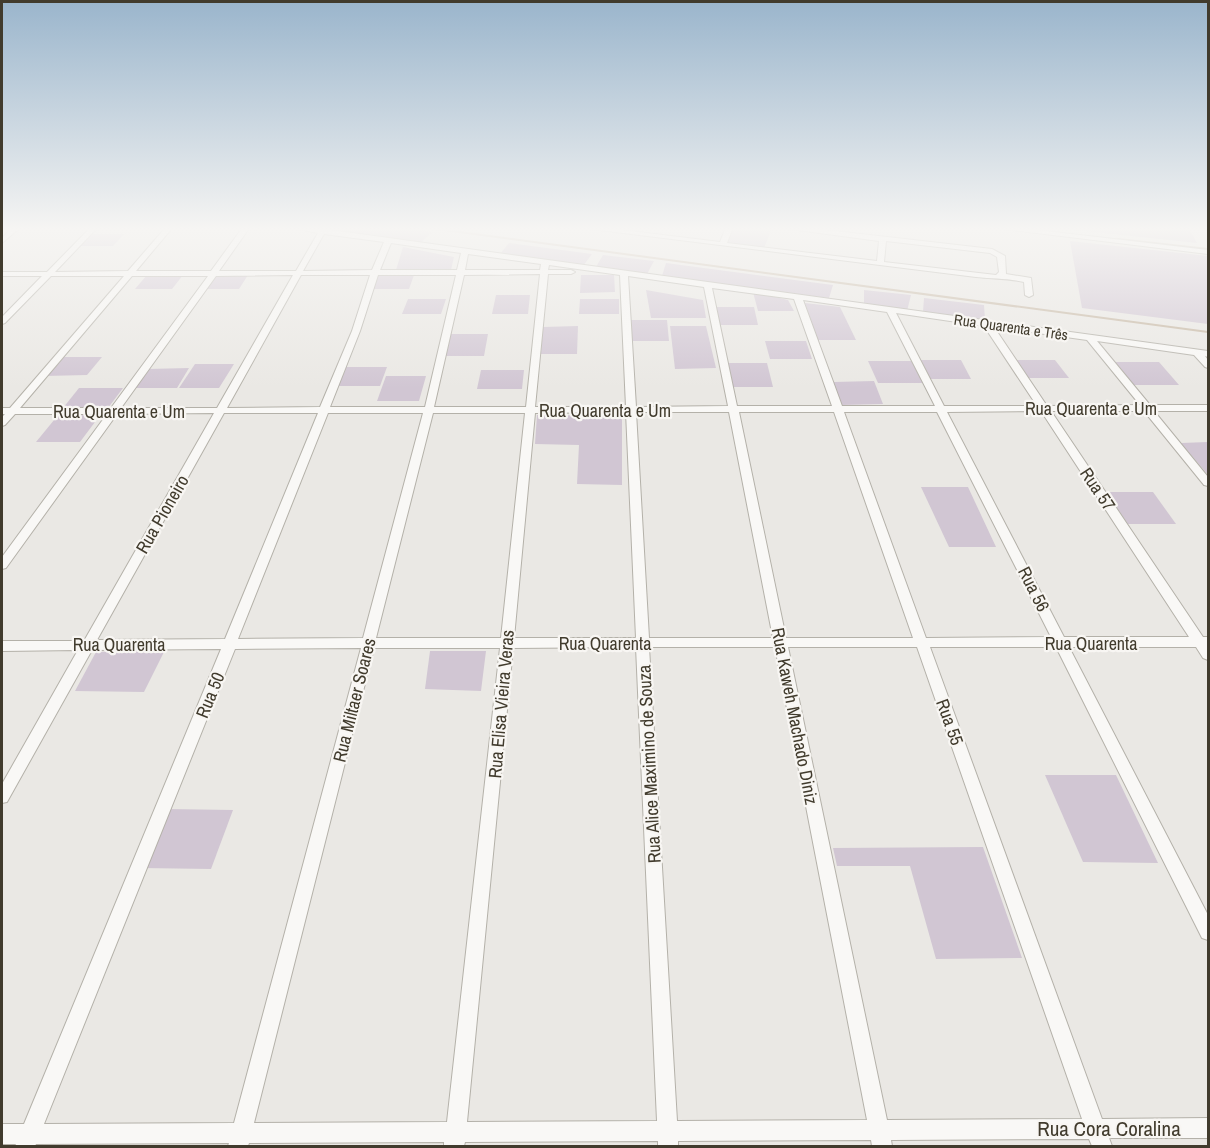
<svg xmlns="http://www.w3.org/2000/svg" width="1210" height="1148" font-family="'Archivo Narrow',sans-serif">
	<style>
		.green { fill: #d1c6d3 }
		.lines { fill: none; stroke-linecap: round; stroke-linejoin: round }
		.stream { stroke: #c6b7a3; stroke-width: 2 }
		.minor-casing { stroke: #b4b1a9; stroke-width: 2 }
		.minor { fill: #f9f8f6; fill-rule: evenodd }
		.labels { text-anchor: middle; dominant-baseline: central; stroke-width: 4.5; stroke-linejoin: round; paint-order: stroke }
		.far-street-label { font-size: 15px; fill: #413b2d; stroke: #f8f6f3 }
		.street-label { font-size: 18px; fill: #413b2d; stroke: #f8f6f3 }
		.near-street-label { font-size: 21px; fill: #413b2d; stroke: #f8f6f3 }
	</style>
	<rect width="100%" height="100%" fill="#eae8e4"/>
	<g class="green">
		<polygon points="324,227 397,227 432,232 420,243 322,229"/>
		<polygon points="732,227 772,228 764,248 726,243"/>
		<polygon points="1047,227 1188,227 1197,243"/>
		<polygon points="90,234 124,234 113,246 78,246"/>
		<polygon points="1070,241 1208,256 1208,324 1082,308"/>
		<polygon points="509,243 592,254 583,266 500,254"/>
		<polygon points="403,247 454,257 451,270 396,270"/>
		<polygon points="603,255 654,261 647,274 596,267"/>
		<polygon points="666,263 833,285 829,298 662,276"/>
		<polygon points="147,275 183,275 172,289 135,289"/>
		<polygon points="248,275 239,289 201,289 211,276"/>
		<polygon points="414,275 409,289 371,289 377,276"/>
		<polygon points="581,275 614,275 615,292 580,293"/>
		<polygon points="646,290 703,300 706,318 651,318"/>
		<polygon points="864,290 911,295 907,311 864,305"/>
		<polygon points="753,292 788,300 794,311 758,311"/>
		<polygon points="496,295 530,295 528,314 492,314"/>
		<polygon points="924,298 984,305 985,320 923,312"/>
		<polygon points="408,299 446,299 441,314 402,314"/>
		<polygon points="580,299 619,299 619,314 579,314"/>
		<polygon points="805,303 840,307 856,340 818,340"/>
		<polygon points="714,307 754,307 758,325 717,325"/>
		<polygon points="631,320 667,320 669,341 632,341"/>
		<polygon points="578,326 577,354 541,354 543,327"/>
		<polygon points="670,326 706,326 716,368 675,369"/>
		<polygon points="451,334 488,334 484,356 445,356"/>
		<polygon points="765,341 806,341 812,359 770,359"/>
		<polygon points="60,357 102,357 87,375 44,376"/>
		<polygon points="918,360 961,360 971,379 928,379"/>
		<polygon points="1013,360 1055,360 1069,378 1025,378"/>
		<polygon points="868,361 912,361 923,383 878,383"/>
		<polygon points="1115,362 1159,362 1179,385 1134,385"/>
		<polygon points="728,363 767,363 773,387 733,387"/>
		<polygon points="195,364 234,364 219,388 179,388"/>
		<polygon points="344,367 387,367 380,386 336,386"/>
		<polygon points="189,368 177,388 133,388 147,369"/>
		<polygon points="481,370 524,370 522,389 477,389"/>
		<polygon points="386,376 426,376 419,401 377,401"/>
		<polygon points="874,381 883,404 841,405 833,382"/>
		<polygon points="79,388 123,388 108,408 63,408"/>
		<polygon points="59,414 101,414 80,442 36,442"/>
		<polygon points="537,415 622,416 622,485 577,484 579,445 535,444"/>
		<polygon points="1208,442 1208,475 1181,443"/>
		<polygon points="968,487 996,547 949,547 921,487"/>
		<polygon points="1106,492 1153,492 1176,524 1128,524"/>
		<polygon points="165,650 144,692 75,691 96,652"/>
		<polygon points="430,651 486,651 481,691 425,689"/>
		<polygon points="1045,775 1116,775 1158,863 1083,862"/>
		<polygon points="166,809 233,810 211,869 141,868"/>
		<polygon points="983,847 1022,958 936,959 910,866 837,866 833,848"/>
	</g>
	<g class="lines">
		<g class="stream">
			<polyline points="422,227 1208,332"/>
			<polyline points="1118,239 1208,249"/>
		</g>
		<g class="minor-casing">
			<g id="minor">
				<polygon points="13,227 21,227 2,243 2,238"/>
				<path d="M 91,227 L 98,227 L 55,272 L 128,271 L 166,227 L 173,227 L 136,271 L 211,271 L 243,227 L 250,227 L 219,271 L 296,271 L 318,233 L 289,227 L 309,227 L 1208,351 L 1208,357 L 1205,356 L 1208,360 L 1208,368 L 1205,367 L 1194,355 L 1097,341 L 1150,405 L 1208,405 L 1208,411 L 1154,411 L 1208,477 L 1208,486 L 1204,485 L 1144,411 L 1051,411 L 1203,637 L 1208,637 L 1208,660 L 1203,658 L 1196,647 L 1069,647 L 1208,915 L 1208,940 L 1202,938 L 1056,647 L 930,647 L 1102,1119 L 1208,1118 L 1208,1138 L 1109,1138 L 1112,1146 L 1092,1146 L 1089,1139 L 891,1140 L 892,1146 L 872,1146 L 871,1140 L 678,1141 L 678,1146 L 658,1146 L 658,1141 L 465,1142 L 464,1146 L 444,1146 L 444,1142 L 249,1143 L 248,1146 L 228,1146 L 229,1143 L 36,1144 L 35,1146 L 15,1146 L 16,1144 L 2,1144 L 2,1124 L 24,1124 L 221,649 L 92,650 L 7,802 L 2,803 L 2,784 L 78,650 L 2,651 L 2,641 L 84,641 L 214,413 L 117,414 L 6,568 L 2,569 L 2,557 L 107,414 L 15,414 L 5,425 L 2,426 L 2,417 L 5,414 L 2,414 L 2,408 L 10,408 L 124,276 L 51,276 L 5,323 L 2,324 L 2,317 L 42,276 L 2,276 L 2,272 L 47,272 ZM 324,234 L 384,242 L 372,270 L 303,271 ZM 391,243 L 461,253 L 457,270 L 380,270 ZM 468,254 L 541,264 L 540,270 L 465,270 ZM 549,265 L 620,275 L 626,407 L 535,407 L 548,274 L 571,274 L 575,272 L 571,270 L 548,270 ZM 540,274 L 526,407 L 434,407 L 464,275 ZM 293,275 L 217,408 L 121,408 L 216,276 ZM 301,275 L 370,275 L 352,331 L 320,407 L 227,408 ZM 378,275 L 456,275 L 425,407 L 330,407 L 360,331 ZM 132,276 L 208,276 L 111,408 L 20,408 ZM 628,276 L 704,287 L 728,406 L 636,407 ZM 712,288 L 794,299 L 832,406 L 737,406 ZM 803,300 L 887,312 L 935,406 L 842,406 ZM 896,313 L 984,326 L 1037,406 L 944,406 ZM 994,327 L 1087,340 L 1140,405 L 1047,406 ZM 1041,411 L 1189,637 L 1064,637 L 947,412 ZM 626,412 L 636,638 L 514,638 L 535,413 ZM 636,412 L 729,412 L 773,638 L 649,638 ZM 739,412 L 834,412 L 913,638 L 786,638 ZM 844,412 L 937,412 L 1051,637 L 926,638 ZM 224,413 L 318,413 L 225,639 L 97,640 ZM 328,413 L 423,413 L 363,638 L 238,639 ZM 433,413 L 525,413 L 501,638 L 376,638 ZM 636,647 L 657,1121 L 467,1122 L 513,648 ZM 649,647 L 775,647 L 867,1120 L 677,1121 ZM 788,647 L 917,647 L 1082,1119 L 887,1120 ZM 361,648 L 234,1123 L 44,1124 L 235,649 ZM 374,648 L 500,648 L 447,1122 L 254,1123 Z"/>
				<path d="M 575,227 L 598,227 L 720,242 L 726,227 L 733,227 L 727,243 L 877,261 L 879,241 L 775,227 L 800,227 L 992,249 L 1005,256 L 1006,274 L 1031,278 L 1033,295 L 1029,297 L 1025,295 L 1024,282 C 1007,278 993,279 976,277 ZM 886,241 L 990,253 L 997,257 L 999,272 L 996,275 L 884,262 Z"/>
				<polygon points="987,227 1011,227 1208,250 1208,254"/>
			</g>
		</g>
		<use href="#minor" class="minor"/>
	</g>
	<linearGradient id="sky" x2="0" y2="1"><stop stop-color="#9ab5cc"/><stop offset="0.59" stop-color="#f6f5f3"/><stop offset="1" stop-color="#f6f5f3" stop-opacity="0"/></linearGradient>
	<rect width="1210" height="388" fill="url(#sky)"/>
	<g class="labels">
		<g class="far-street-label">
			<text transform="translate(1011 327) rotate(8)">Rua Quarenta e Três</text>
		</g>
		<g class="street-label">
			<text x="1091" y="408">Rua Quarenta e Um</text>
			<text x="605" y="410">Rua Quarenta e Um</text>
			<text x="119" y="411">Rua Quarenta e Um</text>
			<text transform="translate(1098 489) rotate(56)">Rua 57</text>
			<text transform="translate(162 514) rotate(-60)">Rua Pioneiro</text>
			<text transform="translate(1034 589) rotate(63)">Rua 56</text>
			<text x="605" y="643">Rua Quarenta</text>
			<text x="1091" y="643">Rua Quarenta</text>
			<text x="119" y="644">Rua Quarenta</text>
			<text transform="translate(210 695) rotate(-68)">Rua 50</text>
			<text transform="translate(354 700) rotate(-76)">Rua Miltaer Soares</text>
			<text transform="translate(501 704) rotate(-85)">Rua Elisa Vieira Veras</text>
			<text transform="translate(795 716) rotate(79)">Rua Kaweh Machado Diniz</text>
			<text transform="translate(950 722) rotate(70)">Rua 55</text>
			<text transform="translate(649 764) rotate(-93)">Rua Alice Maximino de Souza</text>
		</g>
		<g class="near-street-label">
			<text x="1109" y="1128">Rua Cora Coralina</text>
		</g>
	</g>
	<rect width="1210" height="1148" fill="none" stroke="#413b2d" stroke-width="6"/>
</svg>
